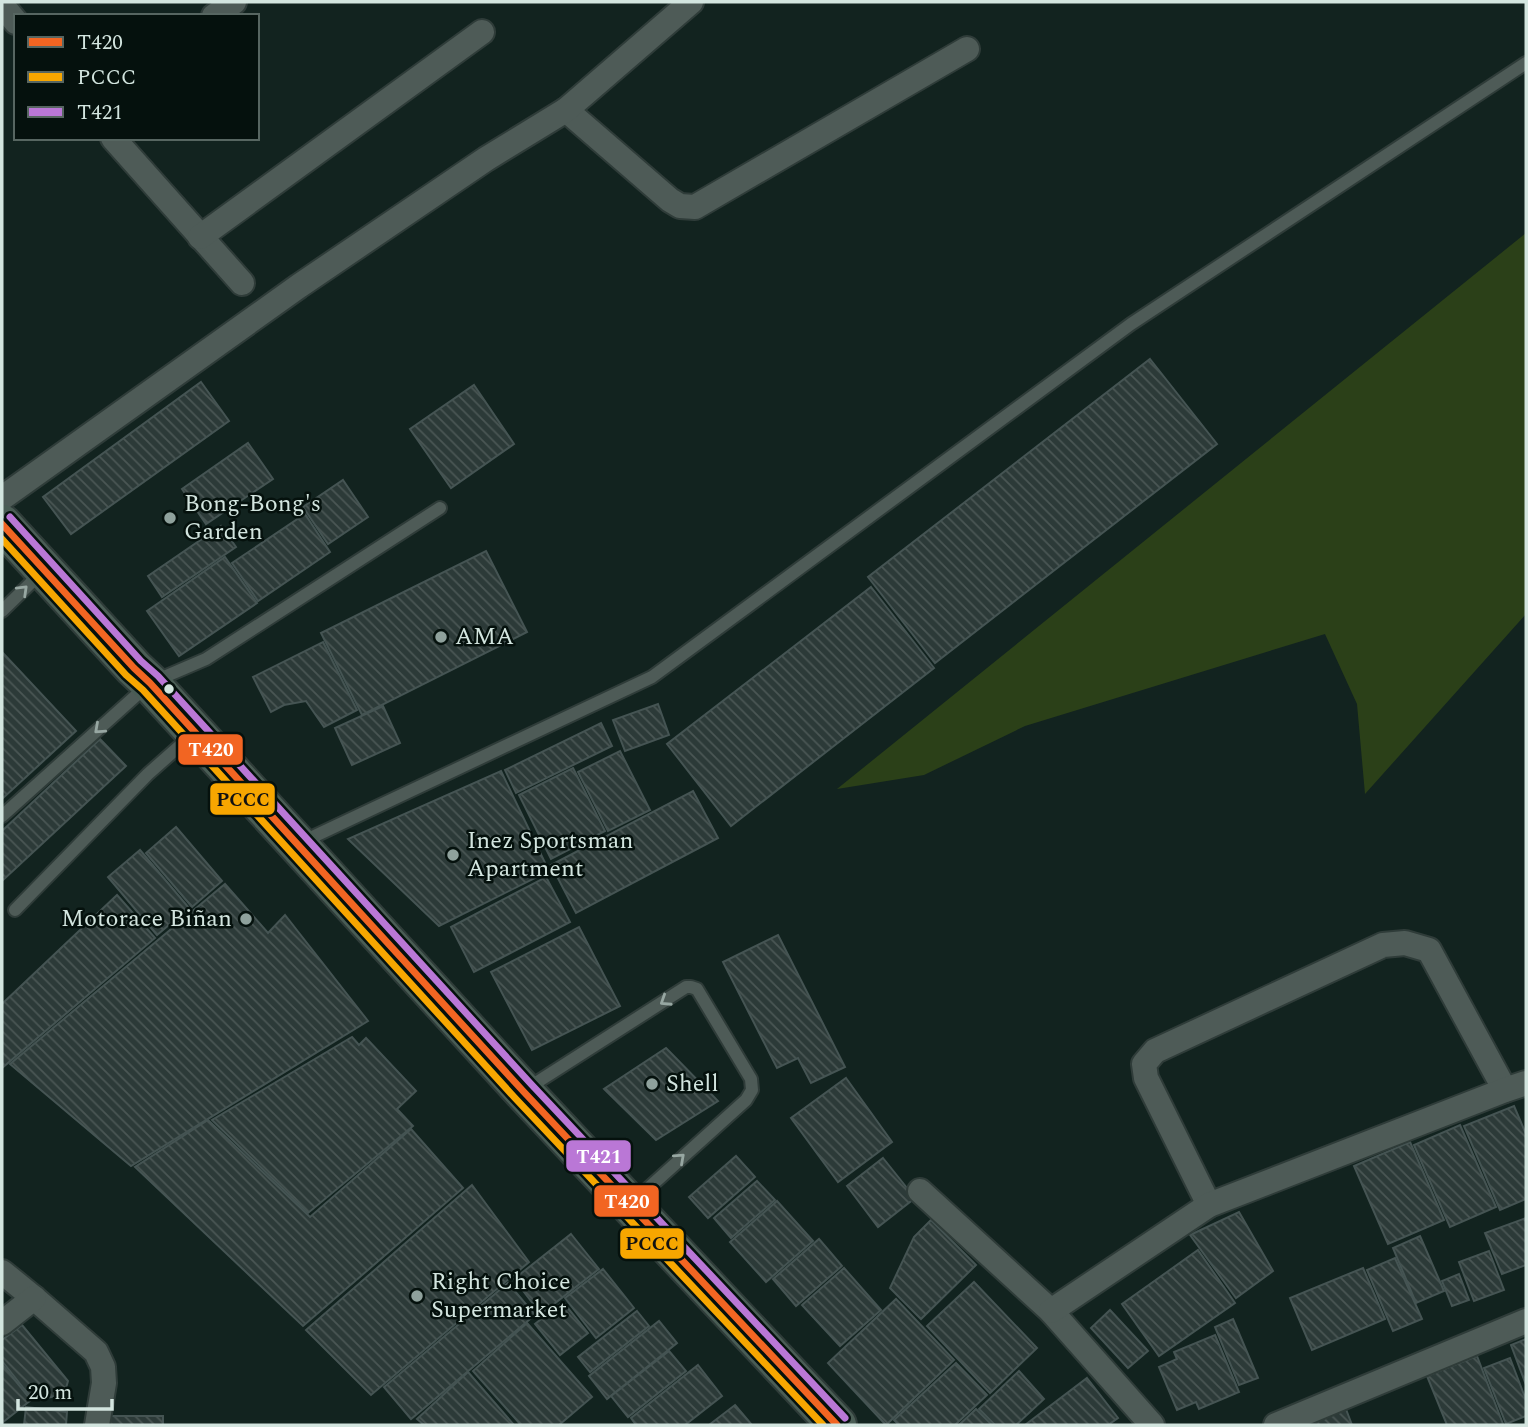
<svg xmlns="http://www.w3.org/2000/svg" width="1528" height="1427" font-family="Spectral,serif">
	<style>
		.grass { fill: #2b4018 }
		.building { fill: url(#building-back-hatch); stroke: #455453; stroke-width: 2 }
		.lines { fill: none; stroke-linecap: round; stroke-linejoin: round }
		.lane-casing { stroke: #2f3c39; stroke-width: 16 }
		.street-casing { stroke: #2f3c39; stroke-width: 28 }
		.highway-casing { stroke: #2f3c39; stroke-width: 42 }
		.lane { stroke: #4e5b57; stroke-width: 12 }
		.street { stroke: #4e5b57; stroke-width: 24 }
		.highway { stroke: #4a5d55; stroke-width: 38 }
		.bus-1-casing { stroke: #05110d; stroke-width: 12 }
		.bus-2-casing { stroke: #05110d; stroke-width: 12 }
		.bus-3-casing { stroke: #05110d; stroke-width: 12 }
		.bus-1 { stroke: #f26522; stroke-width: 7 }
		.bus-2 { stroke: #f7a600; stroke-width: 7 }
		.bus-3 { stroke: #ba77d6; stroke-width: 7 }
		.oneway { stroke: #97a7a2 }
		.poi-dot { fill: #8fa19c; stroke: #05110d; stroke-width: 2.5 }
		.bus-dot { fill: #d3e5df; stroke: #05110d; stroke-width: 2.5 }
		.labels { text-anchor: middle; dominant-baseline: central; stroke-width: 5; stroke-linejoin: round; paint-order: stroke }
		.poi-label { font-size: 24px; fill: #d3e5df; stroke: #05110d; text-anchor: start }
		.line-badge { stroke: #05110d; stroke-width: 2.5 }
		.badge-label { font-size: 19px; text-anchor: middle; font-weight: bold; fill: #fff }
		.pale-badge-label { font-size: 19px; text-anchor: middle; font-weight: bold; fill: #111 }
	</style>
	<defs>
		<pattern id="building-back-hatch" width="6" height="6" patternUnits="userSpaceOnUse" patternTransform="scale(1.75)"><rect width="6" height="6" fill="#2c3a38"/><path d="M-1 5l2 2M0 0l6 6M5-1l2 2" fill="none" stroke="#4a5654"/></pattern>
	</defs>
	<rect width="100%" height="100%" fill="#12231f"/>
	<polygon class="grass" points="1526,233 1526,614 1365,794 1357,704 1325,634 1025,726 924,775 837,789"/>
	<g class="building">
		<polygon points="1150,359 1217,444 935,663 868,577"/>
		<polygon points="201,382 229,421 71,534 43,497"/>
		<polygon points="474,385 514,444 451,488 410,429"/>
		<polygon points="248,443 273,479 206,524 182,489"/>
		<polygon points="343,480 368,517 328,544 303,507"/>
		<polygon points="305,514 330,552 258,601 232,563"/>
		<polygon points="221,526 236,547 162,597 148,576"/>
		<polygon points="486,551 527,632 362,715 321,633"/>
		<polygon points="225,557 257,603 179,656 147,611"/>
		<polygon points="871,587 934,668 731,826 667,744"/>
		<polygon points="323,642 357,710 324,727 306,701 284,705 271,712 253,677"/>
		<polygon points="2,652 76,731 2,799"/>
		<polygon points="658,704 669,735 625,751 613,720"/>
		<polygon points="383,706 400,743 352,765 335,728"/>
		<polygon points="601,723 612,746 516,793 505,770"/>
		<polygon points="100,739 126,766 2,881 2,831"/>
		<polygon points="620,751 650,810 608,831 578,772"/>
		<polygon points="573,768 605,831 551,859 519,795"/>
		<polygon points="501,771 549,871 439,926 348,839"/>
		<polygon points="693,791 718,838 576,913 551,865"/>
		<polygon points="176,827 222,881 192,907 146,853"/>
		<polygon points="140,850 189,908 157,935 108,877"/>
		<polygon points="546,877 570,922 474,972 451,927"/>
		<polygon points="225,884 268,933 285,915 368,1021 131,1166 10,1064"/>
		<polygon points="117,895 155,938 2,1068 2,1004"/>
		<polygon points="579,927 620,1006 532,1050 491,972"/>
		<polygon points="778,935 845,1067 811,1083 798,1058 777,1068 723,962"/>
		<polygon points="352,1037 359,1045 366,1038 416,1091 397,1109 413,1126 308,1213 212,1120"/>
		<polygon points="666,1048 718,1101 656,1140 604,1089"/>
		<polygon points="846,1078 892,1142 838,1182 791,1118"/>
		<polygon points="1514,1106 1526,1134 1526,1199 1500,1210 1464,1126"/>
		<polygon points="208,1120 310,1217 411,1129 463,1188 303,1326 135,1167"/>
		<polygon points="1460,1125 1496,1207 1450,1227 1414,1145"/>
		<polygon points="1410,1142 1444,1220 1388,1244 1354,1166"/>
		<polygon points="736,1156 755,1177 708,1218 689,1197"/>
		<polygon points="883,1158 915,1198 878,1227 847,1186"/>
		<polygon points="757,1181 775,1200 731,1238 714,1218"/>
		<polygon points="472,1185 529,1262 371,1395 306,1330"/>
		<polygon points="777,1201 813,1241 766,1282 730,1242"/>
		<polygon points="1239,1212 1273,1271 1236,1298 1190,1235"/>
		<polygon points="1526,1218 1526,1265 1502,1274 1485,1233"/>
		<polygon points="931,1220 976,1265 921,1319 890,1288 914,1237"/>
		<polygon points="571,1234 599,1269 541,1314 514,1279"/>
		<polygon points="1420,1236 1444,1291 1416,1303 1393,1248"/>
		<polygon points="819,1239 842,1266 796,1306 773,1279"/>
		<polygon points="1198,1250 1235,1303 1159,1356 1122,1304"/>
		<polygon points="1489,1251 1504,1290 1474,1301 1459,1262"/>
		<polygon points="1395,1258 1422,1319 1393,1331 1367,1270"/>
		<polygon points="844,1268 881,1310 840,1346 802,1305"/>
		<polygon points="1363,1268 1385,1319 1312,1350 1290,1298"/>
		<polygon points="603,1269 634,1308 596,1338 565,1298"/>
		<polygon points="1459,1274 1469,1300 1452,1306 1442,1281"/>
		<polygon points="974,1282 1037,1348 990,1393 927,1326"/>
		<polygon points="508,1283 535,1315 411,1419 384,1387"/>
		<polygon points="896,1299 954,1360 886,1425 828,1363"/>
		<polygon points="563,1302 588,1333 560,1355 535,1324"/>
		<polygon points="1110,1310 1148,1351 1128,1368 1091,1328"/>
		<polygon points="637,1311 649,1326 590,1372 578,1357"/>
		<polygon points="1233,1319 1258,1378 1239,1385 1215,1327"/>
		<polygon points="659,1321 677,1343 607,1399 589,1376"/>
		<polygon points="527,1323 592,1397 559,1425 521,1425 473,1371"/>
		<polygon points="22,1325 68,1381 64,1395 33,1400 2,1361 2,1340"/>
		<polygon points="1215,1335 1239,1392 1199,1409 1196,1402 1177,1410 1159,1367 1177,1359 1174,1352"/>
		<polygon points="1526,1339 1526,1385 1511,1345"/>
		<polygon points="669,1351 686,1371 628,1417 611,1396"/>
		<polygon points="1477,1356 1503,1424 1499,1425 1447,1425 1427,1376"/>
		<polygon points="1510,1358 1526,1400 1526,1416 1506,1424 1484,1368"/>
		<polygon points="956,1363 987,1395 955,1425 899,1425 894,1420"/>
		<polygon points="2,1364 31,1400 2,1423"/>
		<polygon points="698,1365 722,1396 685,1425 636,1425 631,1418"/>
		<polygon points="1019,1371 1044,1399 1016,1425 995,1425 979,1409"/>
		<polygon points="468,1372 514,1425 424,1425 417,1419"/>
		<polygon points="1087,1378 1118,1418 1108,1425 1025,1425"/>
		<polygon points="1344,1404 1352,1425 1299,1425"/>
		<polygon points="735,1405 752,1425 709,1425"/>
		<polygon points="26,1407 67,1412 66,1425 24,1425"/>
		<polygon points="976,1409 992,1425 959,1425"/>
		<rect x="108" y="1416" width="55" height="9"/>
	</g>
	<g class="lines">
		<g class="lane-casing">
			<g id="lane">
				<polyline points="2,611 42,572"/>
				<polyline points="2,816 150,683 206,659 440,508"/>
				<polyline points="302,842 652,677 1131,324 1526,63"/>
				<polyline points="15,910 148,774 192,735"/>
				<polyline points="528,1088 686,987 691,987 697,989 751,1079 752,1090 746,1100 633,1202"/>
			</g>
		</g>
		<g class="street-casing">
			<g id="street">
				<polyline points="2,5 16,22"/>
				<polyline points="214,16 234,2"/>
				<polyline points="566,110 670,200 680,206 695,207 967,49"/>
				<polyline points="113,138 242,283"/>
				<polyline points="200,237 482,32"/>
				<polyline points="2,498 299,286 486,159 566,110 691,2"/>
				<polyline points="920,1191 1051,1311 1152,1425"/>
				<polyline points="1209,1205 1146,1078 1144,1064 1155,1051 1383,945 1405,943 1429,950 1505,1090"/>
				<polyline points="2,1272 34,1298 96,1352 103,1367 104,1383 97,1425"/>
				<polyline points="1051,1311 1209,1205 1505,1090 1526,1083"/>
				<polyline points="2,1323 34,1298"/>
				<polyline points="1276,1425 1526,1321"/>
			</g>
		</g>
		<g class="highway-casing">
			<polyline id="highway" points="2,524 134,668 150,683 523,1091 837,1425"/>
		</g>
		<use href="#lane" class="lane"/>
		<use href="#street" class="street"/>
		<use href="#highway" class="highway"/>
		<g class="bus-1-casing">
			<polyline id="bus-1" points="2,524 134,668 150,683 523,1091 837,1425"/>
		</g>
		<g class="bus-2-casing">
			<polyline id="bus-2" points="2,539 126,675 143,690 515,1098 823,1425"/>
		</g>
		<g class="bus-3-casing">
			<polyline id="bus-3" points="10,517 141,661 158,676 531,1084 845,1418"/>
		</g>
		<use href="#bus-1" class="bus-1"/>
		<use href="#bus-2" class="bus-2"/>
		<use href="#bus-3" class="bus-3"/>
	</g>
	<defs><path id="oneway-chevron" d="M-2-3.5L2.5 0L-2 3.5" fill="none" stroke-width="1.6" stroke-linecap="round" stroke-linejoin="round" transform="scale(1.75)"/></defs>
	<g class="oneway">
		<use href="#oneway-chevron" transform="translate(23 590) rotate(-44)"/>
		<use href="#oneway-chevron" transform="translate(99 729) rotate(138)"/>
		<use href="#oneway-chevron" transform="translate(665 1001) rotate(147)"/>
		<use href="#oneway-chevron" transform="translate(680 1158) rotate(-42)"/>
	</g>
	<g class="poi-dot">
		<circle cx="170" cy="518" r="7"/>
		<circle cx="441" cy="637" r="7"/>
		<circle cx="453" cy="855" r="7"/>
		<circle cx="246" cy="919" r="7"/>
		<circle cx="652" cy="1084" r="7"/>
		<circle cx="417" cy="1296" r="7"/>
	</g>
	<circle class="bus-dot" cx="169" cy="689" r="6"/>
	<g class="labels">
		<g class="poi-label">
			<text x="184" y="504">Bong-Bong's<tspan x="184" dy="28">Garden</tspan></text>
			<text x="455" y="637">AMA</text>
			<text x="467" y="841">Inez Sportsman<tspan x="467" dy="28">Apartment</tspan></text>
			<text x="232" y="919" text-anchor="end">Motorace Biñan</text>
			<text x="666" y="1084">Shell</text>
			<text x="431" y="1282">Right Choice<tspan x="431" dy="28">Supermarket</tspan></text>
		</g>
	</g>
	<g class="line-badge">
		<rect x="177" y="733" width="67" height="33" rx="7" fill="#f26522"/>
		<rect x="209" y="782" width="67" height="34" rx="7" fill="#f7a600"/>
		<rect x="565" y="1139" width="67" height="34" rx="7" fill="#ba77d6"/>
		<rect x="593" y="1184" width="67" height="34" rx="7" fill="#f26522"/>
		<rect x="619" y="1227" width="66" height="33" rx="7" fill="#f7a600"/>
	</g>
	<g class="badge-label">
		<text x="211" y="756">T420</text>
		<text x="599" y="1163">T421</text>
		<text x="627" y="1208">T420</text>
	</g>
	<g class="pale-badge-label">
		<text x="243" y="806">PCCC</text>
		<text x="652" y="1250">PCCC</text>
	</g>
	<rect width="1528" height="1427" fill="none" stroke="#d3e5df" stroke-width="7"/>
	<rect x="14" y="14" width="245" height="126" fill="#05110d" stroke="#576661" stroke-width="2"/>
	<rect x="28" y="37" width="35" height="10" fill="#f26522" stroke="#576661" stroke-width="2"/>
	<text x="77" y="49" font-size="21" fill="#d3e5df">T420</text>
	<rect x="28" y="72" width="35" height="10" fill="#f7a600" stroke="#576661" stroke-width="2"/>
	<text x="77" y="84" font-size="21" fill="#d3e5df">PCCC</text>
	<rect x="28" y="107" width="35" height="10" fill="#ba77d6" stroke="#576661" stroke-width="2"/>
	<text x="77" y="119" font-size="21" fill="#d3e5df">T421</text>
	<path d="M18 1399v10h94v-10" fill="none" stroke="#d3e5df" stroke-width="3.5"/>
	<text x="28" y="1399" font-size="21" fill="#d3e5df" stroke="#05110d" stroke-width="5" paint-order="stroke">20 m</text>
</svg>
